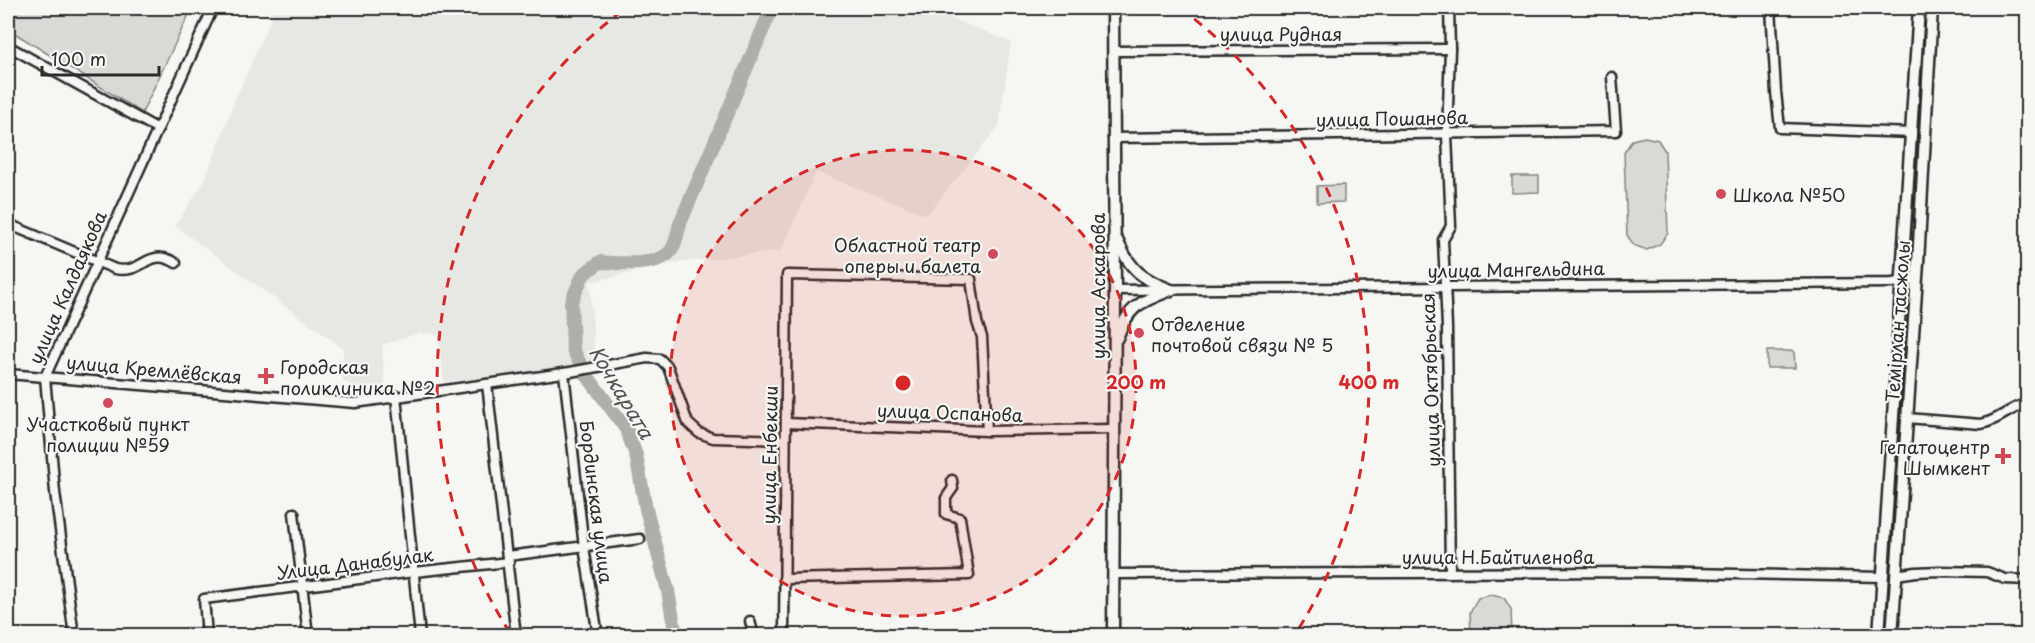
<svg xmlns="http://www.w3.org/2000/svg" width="2035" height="643" font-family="'Playpen Sans',sans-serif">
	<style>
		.built { fill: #e7e7e3 }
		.green { fill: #d9d9d5; stroke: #828280; stroke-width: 1.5 }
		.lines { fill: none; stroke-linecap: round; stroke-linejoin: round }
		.river { stroke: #aeaeab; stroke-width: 14 }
		.minor-casing { stroke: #2b2b2b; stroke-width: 13 }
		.major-casing { stroke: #2b2b2b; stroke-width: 15 }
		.minor { stroke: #f6f6f2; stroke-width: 8 }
		.major { stroke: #f6f6f2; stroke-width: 10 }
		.ring { fill: none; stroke: #d62828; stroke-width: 3; stroke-dasharray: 10 8 }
		.poi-dot { fill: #d1495b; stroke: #f6f6f2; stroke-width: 2 }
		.labels { text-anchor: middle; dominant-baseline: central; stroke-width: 4.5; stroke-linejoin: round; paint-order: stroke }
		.street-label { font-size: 18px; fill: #2b2b2b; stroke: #f6f6f2 }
		.poi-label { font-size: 18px; fill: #2b2b2b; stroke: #f6f6f2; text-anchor: start }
		.water-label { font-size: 20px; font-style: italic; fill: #525251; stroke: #f6f6f2 }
		.centre { fill: #d62828; stroke: #f6f6f2; stroke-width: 3 }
		.ring-label { font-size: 18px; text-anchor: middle; font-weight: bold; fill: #d62828; stroke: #f6f6f2; stroke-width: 4.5; stroke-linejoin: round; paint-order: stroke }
	</style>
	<rect width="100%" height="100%" fill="#f6f6f2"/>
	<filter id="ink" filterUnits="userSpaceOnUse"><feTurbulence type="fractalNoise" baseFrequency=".0167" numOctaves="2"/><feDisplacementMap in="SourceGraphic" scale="12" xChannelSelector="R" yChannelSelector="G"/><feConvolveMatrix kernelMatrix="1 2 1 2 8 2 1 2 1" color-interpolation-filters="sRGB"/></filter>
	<g filter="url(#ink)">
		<polygon class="built" points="258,8 925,8 1011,42 999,126 927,215 816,172 781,251 674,263 590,282 595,363 572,368 444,382 438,334 420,333 382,345 385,388 360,389 343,381 343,348 175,226 204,182 235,100 273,14"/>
		<g class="green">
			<polygon points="8,8 192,8 142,113 8,29"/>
			<polygon points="1645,137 1658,140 1665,151 1668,233 1660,244 1647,250 1633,245 1627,235 1624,153 1632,140"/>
			<polygon points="1512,176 1539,176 1539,192 1512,193"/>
			<polygon points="1344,185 1344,202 1317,203 1317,186"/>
			<polygon points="1767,351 1794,351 1795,368 1767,368"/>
			<polygon points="1491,595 1504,598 1511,609 1512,635 1471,635 1470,612 1478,598"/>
		</g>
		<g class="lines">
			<path class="river" d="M 676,636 L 668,591 L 646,509 L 636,455 L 626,429 L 583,370 L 573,349 L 571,302 L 583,275 L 600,262 C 618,263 661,268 672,249 C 677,241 678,229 681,221 L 772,8"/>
			<g class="minor-casing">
				<g id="minor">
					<polyline points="1449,8 1450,49 1447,135 1451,226 1443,240 1447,327 1450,573"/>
					<polyline points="1771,8 1776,92 1780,128 1912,133"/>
					<polyline points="8,46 158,129"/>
					<polyline points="1113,51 1450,49"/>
					<polyline points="1113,138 1616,131 1612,77"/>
					<path d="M 8,224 L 115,269 C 144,275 147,246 176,263"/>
					<polyline points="1115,290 1892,283 1916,280"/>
					<polyline points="564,373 584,547 598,636"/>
					<polyline points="8,374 355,403 570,372 647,358 660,359 668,367 688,423 699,433 713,438 785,440"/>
					<polyline points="487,384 516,636"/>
					<polyline points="396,396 420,636"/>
					<path d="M 1907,418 L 1981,424 C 1999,421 2010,407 2028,403"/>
					<polyline points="786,423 987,431 1113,429"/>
					<polyline points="294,513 308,636"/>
					<polyline points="508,556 640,539"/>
					<polyline points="1114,574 1639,572 1883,577"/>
					<polyline points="1896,575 1916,572 1939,571 1987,572 2005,579 2028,580"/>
					<polyline points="784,579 969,575 960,518 946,514 946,498 953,488 952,480"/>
					<polyline points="750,621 754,636"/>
					<polyline points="74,636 55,492 45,377 213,8"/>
					<polyline points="207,636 204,599 414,572 509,562"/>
					<polyline points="784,636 787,275 971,279 977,322 982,337 987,431"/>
				</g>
			</g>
			<g class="major-casing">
				<g id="major">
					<polyline points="1113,8 1115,290 1113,636"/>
					<path d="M 1117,240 C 1130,270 1142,279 1171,290"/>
					<path d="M 1117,338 C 1129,305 1140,302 1171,290"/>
					<polyline points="1879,636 1919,8"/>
					<polyline points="1892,636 1918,263 1932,8"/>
				</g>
			</g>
			<use href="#minor" class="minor"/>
			<use href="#major" class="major"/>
		</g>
	</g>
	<circle cx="903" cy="383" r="233" fill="#d62828" fill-opacity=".12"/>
	<g class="ring">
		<circle cx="903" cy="383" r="233"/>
		<path d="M510 633A466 466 0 0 1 626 8M1180 8A466 466 0 0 1 1296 633"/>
	</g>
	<g class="poi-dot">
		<circle cx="1721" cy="194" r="6"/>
		<circle cx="993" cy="254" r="6"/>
		<circle cx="1139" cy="333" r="6"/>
		<path d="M263 367h6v6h6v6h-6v6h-6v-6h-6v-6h6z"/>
		<circle cx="108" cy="403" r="6"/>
		<path d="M2000 447h6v6h6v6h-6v6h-6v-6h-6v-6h6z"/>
	</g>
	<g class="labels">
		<g class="street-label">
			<text x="1281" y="33">улица Рудная</text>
			<text transform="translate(1392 118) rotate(-1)">улица Пошанова</text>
			<text transform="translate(1516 269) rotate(-1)">улица Мангельдина</text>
			<text transform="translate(1097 286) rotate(-90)">улица Аскарова</text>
			<text transform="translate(67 287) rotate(-66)">улица Калдаякова</text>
			<text transform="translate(1897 321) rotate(-86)">Темірлан тасжолы</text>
			<text transform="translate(154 369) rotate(5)">улица Кремлёвская</text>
			<text transform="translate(1430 380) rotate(-92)">улица Октябрьская</text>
			<text transform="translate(950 412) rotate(2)">улица Оспанова</text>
			<text transform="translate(769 455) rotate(-89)">улица Енбекши</text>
			<text transform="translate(597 502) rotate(83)">Бординская улица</text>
			<text x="1498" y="556">улица Н.Байтиленова</text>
			<text transform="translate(355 563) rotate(-7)">Улица Данабулак</text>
		</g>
		<g class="poi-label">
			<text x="1733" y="194">Школа №50</text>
			<text x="981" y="244" text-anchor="end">Областной театр<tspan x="981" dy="21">оперы и балета</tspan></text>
			<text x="1151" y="323">Отделение<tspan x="1151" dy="21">почтовой связи № 5</tspan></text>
			<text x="280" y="366">Городская<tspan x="280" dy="21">поликлиника №2</tspan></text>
			<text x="108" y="423" text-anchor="middle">Участковый пункт<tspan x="108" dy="21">полиции №59</tspan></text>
			<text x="1990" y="446" text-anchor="end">Гепатоцентр<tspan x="1990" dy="21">Шымкент</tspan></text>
		</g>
		<g class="water-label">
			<text transform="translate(622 392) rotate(59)">Кочкарата</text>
		</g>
	</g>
	<circle cx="903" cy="383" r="9" class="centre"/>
	<g class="ring-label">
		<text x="1136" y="389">200 m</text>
		<text x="1369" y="389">400 m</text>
	</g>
	<rect width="2035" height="643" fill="none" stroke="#f6f6f2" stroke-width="30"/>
	<rect x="15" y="15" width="2005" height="613" fill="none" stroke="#2b2b2b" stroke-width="2" filter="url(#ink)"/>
	<path d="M42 66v9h117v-9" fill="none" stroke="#2b2b2b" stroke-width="3"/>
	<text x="51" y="66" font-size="18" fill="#2b2b2b" stroke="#f6f6f2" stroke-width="4.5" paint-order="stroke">100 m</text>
</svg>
